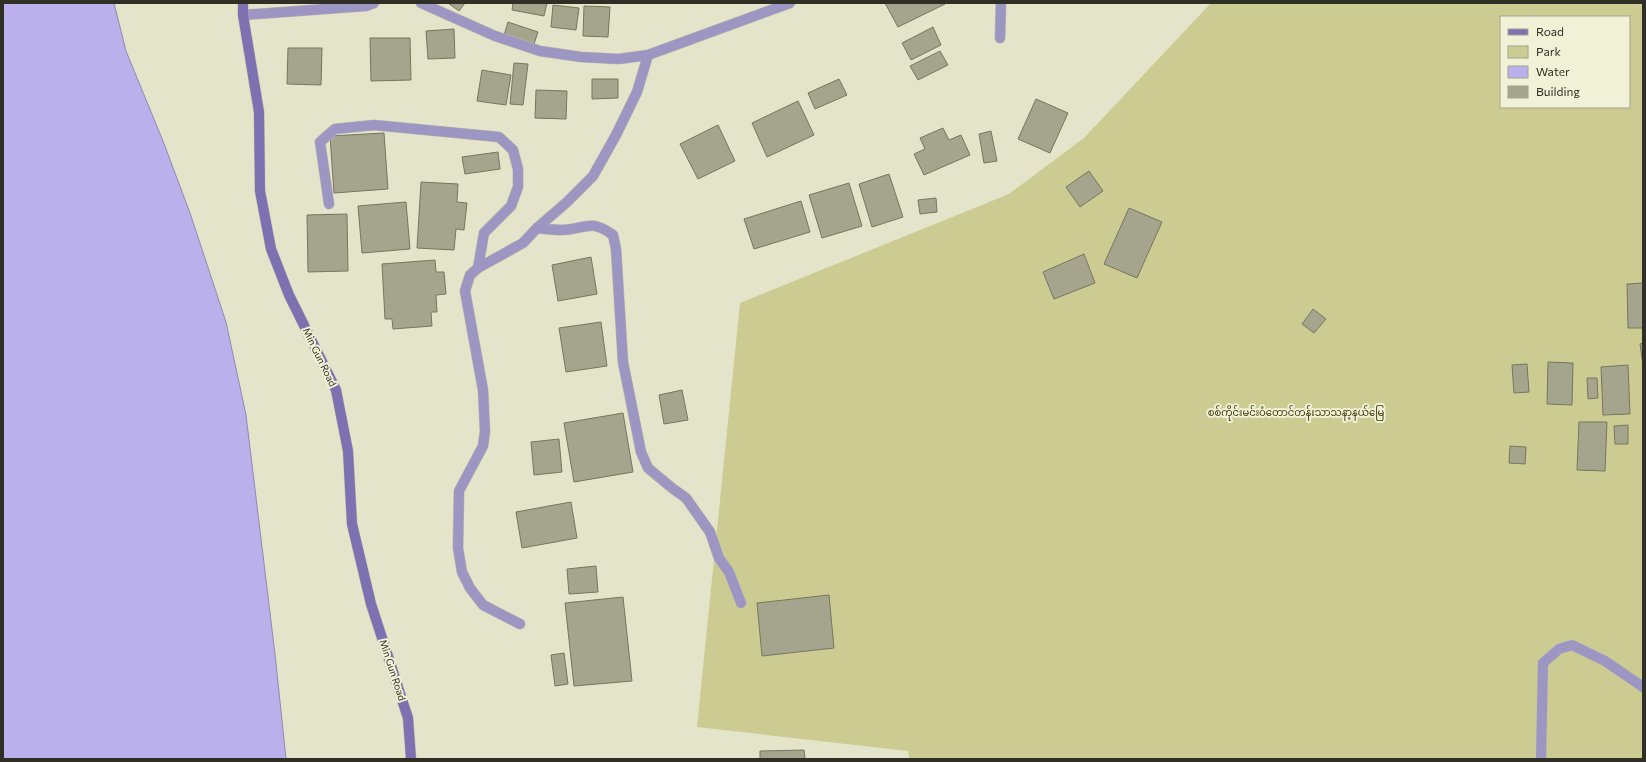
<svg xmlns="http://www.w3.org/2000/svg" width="1646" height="762" font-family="Commissioner,'Noto Sans Myanmar',sans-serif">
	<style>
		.green { fill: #cccc92; fill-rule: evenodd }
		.water { fill: #bab0ec; stroke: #9089b0 }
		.building { fill: #a5a58d; stroke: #76765f }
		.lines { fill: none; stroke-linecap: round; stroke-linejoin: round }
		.street-casing { stroke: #bfc0a9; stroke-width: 11 }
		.secondary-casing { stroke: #bfc0a9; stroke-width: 11 }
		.street { stroke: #9d96c3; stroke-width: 10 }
		.secondary { stroke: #7d71b2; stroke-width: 10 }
		.labels { text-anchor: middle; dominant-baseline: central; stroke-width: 4; stroke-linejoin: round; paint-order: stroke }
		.street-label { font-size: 10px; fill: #2f2f25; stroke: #f1f1d7 }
		.park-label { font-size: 10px; fill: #383601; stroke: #f1f1d7 }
	</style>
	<rect width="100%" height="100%" fill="#e3e4ca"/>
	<path class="green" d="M 1211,3 L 1643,3 L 1643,759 L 909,759 L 908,751 L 697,727 L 740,303 L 1009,194 L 1084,138 ZM 1501,17 L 1629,17 L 1629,107 L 1501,107 Z"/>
	<polygon class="water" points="3,3 114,3 126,51 163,141 190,213 226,322 246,415 275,654 286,759 3,759"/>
	<g class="building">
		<polygon points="448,3 465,3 459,11"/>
		<polygon points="513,3 547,3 544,16 512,10"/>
		<polygon points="885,3 944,3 945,4 898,27"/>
		<polygon points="553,5 579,8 576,30 551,27"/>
		<polygon points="584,6 610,7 608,37 583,36"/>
		<polygon points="508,22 538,32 534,44 504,35"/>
		<polygon points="933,27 941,45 911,60 902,43"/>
		<polygon points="454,29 455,58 428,59 426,31"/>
		<polygon points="370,38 410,38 411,80 371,81"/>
		<polygon points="288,48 322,48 321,85 287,84"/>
		<polygon points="940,51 948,65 918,80 910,66"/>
		<polygon points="514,63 528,64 523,105 510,104"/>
		<polygon points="482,70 511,75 506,105 477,101"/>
		<polygon points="592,79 618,79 618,98 592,99"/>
		<polygon points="839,79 847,95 815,109 808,93"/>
		<polygon points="536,90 567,91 566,119 535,118"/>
		<polygon points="1036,99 1068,113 1050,153 1018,139"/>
		<polygon points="798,101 814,135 767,157 752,123"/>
		<polygon points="718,125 735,161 698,179 680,144"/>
		<polygon points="943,128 949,140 961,135 970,155 924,175 914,154 925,149 920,138"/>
		<polygon points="991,131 997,161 984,163 979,134"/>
		<polygon points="384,133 388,189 334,193 330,136"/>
		<polygon points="498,152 500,169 465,174 462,157"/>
		<polygon points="1089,171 1103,191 1080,207 1066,187"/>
		<polygon points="889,174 903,217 872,227 859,184"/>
		<polygon points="421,182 458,184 457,202 467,203 464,230 456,229 454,250 417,248"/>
		<polygon points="849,183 862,226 822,238 809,195"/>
		<polygon points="936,198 937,212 920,214 918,200"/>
		<polygon points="801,201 810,232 754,249 744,219"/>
		<polygon points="406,202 410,249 362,253 358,206"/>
		<polygon points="1129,208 1162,222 1137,278 1104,264"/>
		<polygon points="347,214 348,271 308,272 307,215"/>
		<polygon points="1084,254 1095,283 1054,299 1043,272"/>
		<polygon points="591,257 597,294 558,301 552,265"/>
		<polygon points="435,260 436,272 444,272 446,294 436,295 437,312 431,312 432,326 393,329 392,319 385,319 382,264"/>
		<polygon points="1643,283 1643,328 1628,328 1627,284"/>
		<polygon points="1313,309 1326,319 1314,333 1302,324"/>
		<polygon points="601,322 607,366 566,372 559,328"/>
		<polygon points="1643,343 1643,365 1640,344"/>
		<polygon points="1548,362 1573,363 1572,405 1547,404"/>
		<polygon points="1527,364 1529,392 1514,393 1512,365"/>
		<polygon points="1628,365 1630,414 1603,415 1601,367"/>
		<polygon points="1587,378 1597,378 1598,398 1588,399"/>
		<polygon points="682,390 688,420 664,424 659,395"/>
		<polygon points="623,413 633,472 574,482 564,423"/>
		<polygon points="1579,422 1607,422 1605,471 1577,470"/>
		<polygon points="1628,425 1628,444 1615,444 1614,426"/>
		<polygon points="559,439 562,472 534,475 531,442"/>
		<polygon points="1510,446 1526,447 1525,464 1509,463"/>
		<polygon points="571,502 577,538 522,548 516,512"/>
		<polygon points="596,566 598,592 569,594 567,569"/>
		<polygon points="829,595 834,648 762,656 757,603"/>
		<polygon points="623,597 632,681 574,686 565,603"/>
		<polygon points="564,653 568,684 555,686 551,655"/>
		<polygon points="804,750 805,759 760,759 760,751"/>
	</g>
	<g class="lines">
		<g class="street-casing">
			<g id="street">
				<polyline points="421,3 495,36 540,51 581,57 619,59 648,55 790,3"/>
				<polyline points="243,15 366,6 374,3"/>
				<polyline points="1000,38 1001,3"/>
				<polyline points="329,204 320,142 335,129 374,125 499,137 513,150 518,169 518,187 511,206 484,233 478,268"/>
				<path d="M 537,228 C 545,229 554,230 562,230 C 586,229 590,218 613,235 L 616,249 L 623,362 L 641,452 L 648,468 L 672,488 L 686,498 L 710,532 L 719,558 L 729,572 L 741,603"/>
				<polyline points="520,624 483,605 470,588 462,572 458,548 459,491 483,446 485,431 483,390 465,291 470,275 478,268 523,243 537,228 567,202 593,176 616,135 637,92 648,55"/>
				<polyline points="1541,759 1543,663 1559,649 1572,645 1605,661 1643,687"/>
			</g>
		</g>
		<g class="secondary-casing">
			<polyline id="secondary" points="243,3 243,15 259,112 260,191 271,249 289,295 336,390 348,451 352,524 371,604 408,718 411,759"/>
		</g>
		<use href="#street" class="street"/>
		<use href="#secondary" class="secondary"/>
	</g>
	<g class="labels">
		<g class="street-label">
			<text transform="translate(320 357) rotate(64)">Min Gun Road</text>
			<text transform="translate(393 670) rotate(72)">Min Gun Road</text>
		</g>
		<g class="park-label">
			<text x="1296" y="412">စစ်ကိုင်းမင်းဝံတောင်တန်းသာသနာ့နယ်မြေ</text>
		</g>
	</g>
	<rect width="1646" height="762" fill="none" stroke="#2f2f25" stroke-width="8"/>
	<rect x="1500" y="16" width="130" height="92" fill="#f1f1d7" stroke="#a3a390"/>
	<rect x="1508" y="29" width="20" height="6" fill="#7d71b2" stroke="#a3a390"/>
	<text x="1536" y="36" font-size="12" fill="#2f2f25">Road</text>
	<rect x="1508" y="46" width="20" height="12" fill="#cccc92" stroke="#a3a390"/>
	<text x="1536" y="56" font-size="12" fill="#2f2f25">Park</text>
	<rect x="1508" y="66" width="20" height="12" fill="#bab0ec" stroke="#a3a390"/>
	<text x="1536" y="76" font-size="12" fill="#2f2f25">Water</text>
	<rect x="1508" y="86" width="20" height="12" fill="#a5a58d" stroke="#a3a390"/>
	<text x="1536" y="96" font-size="12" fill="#2f2f25">Building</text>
</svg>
